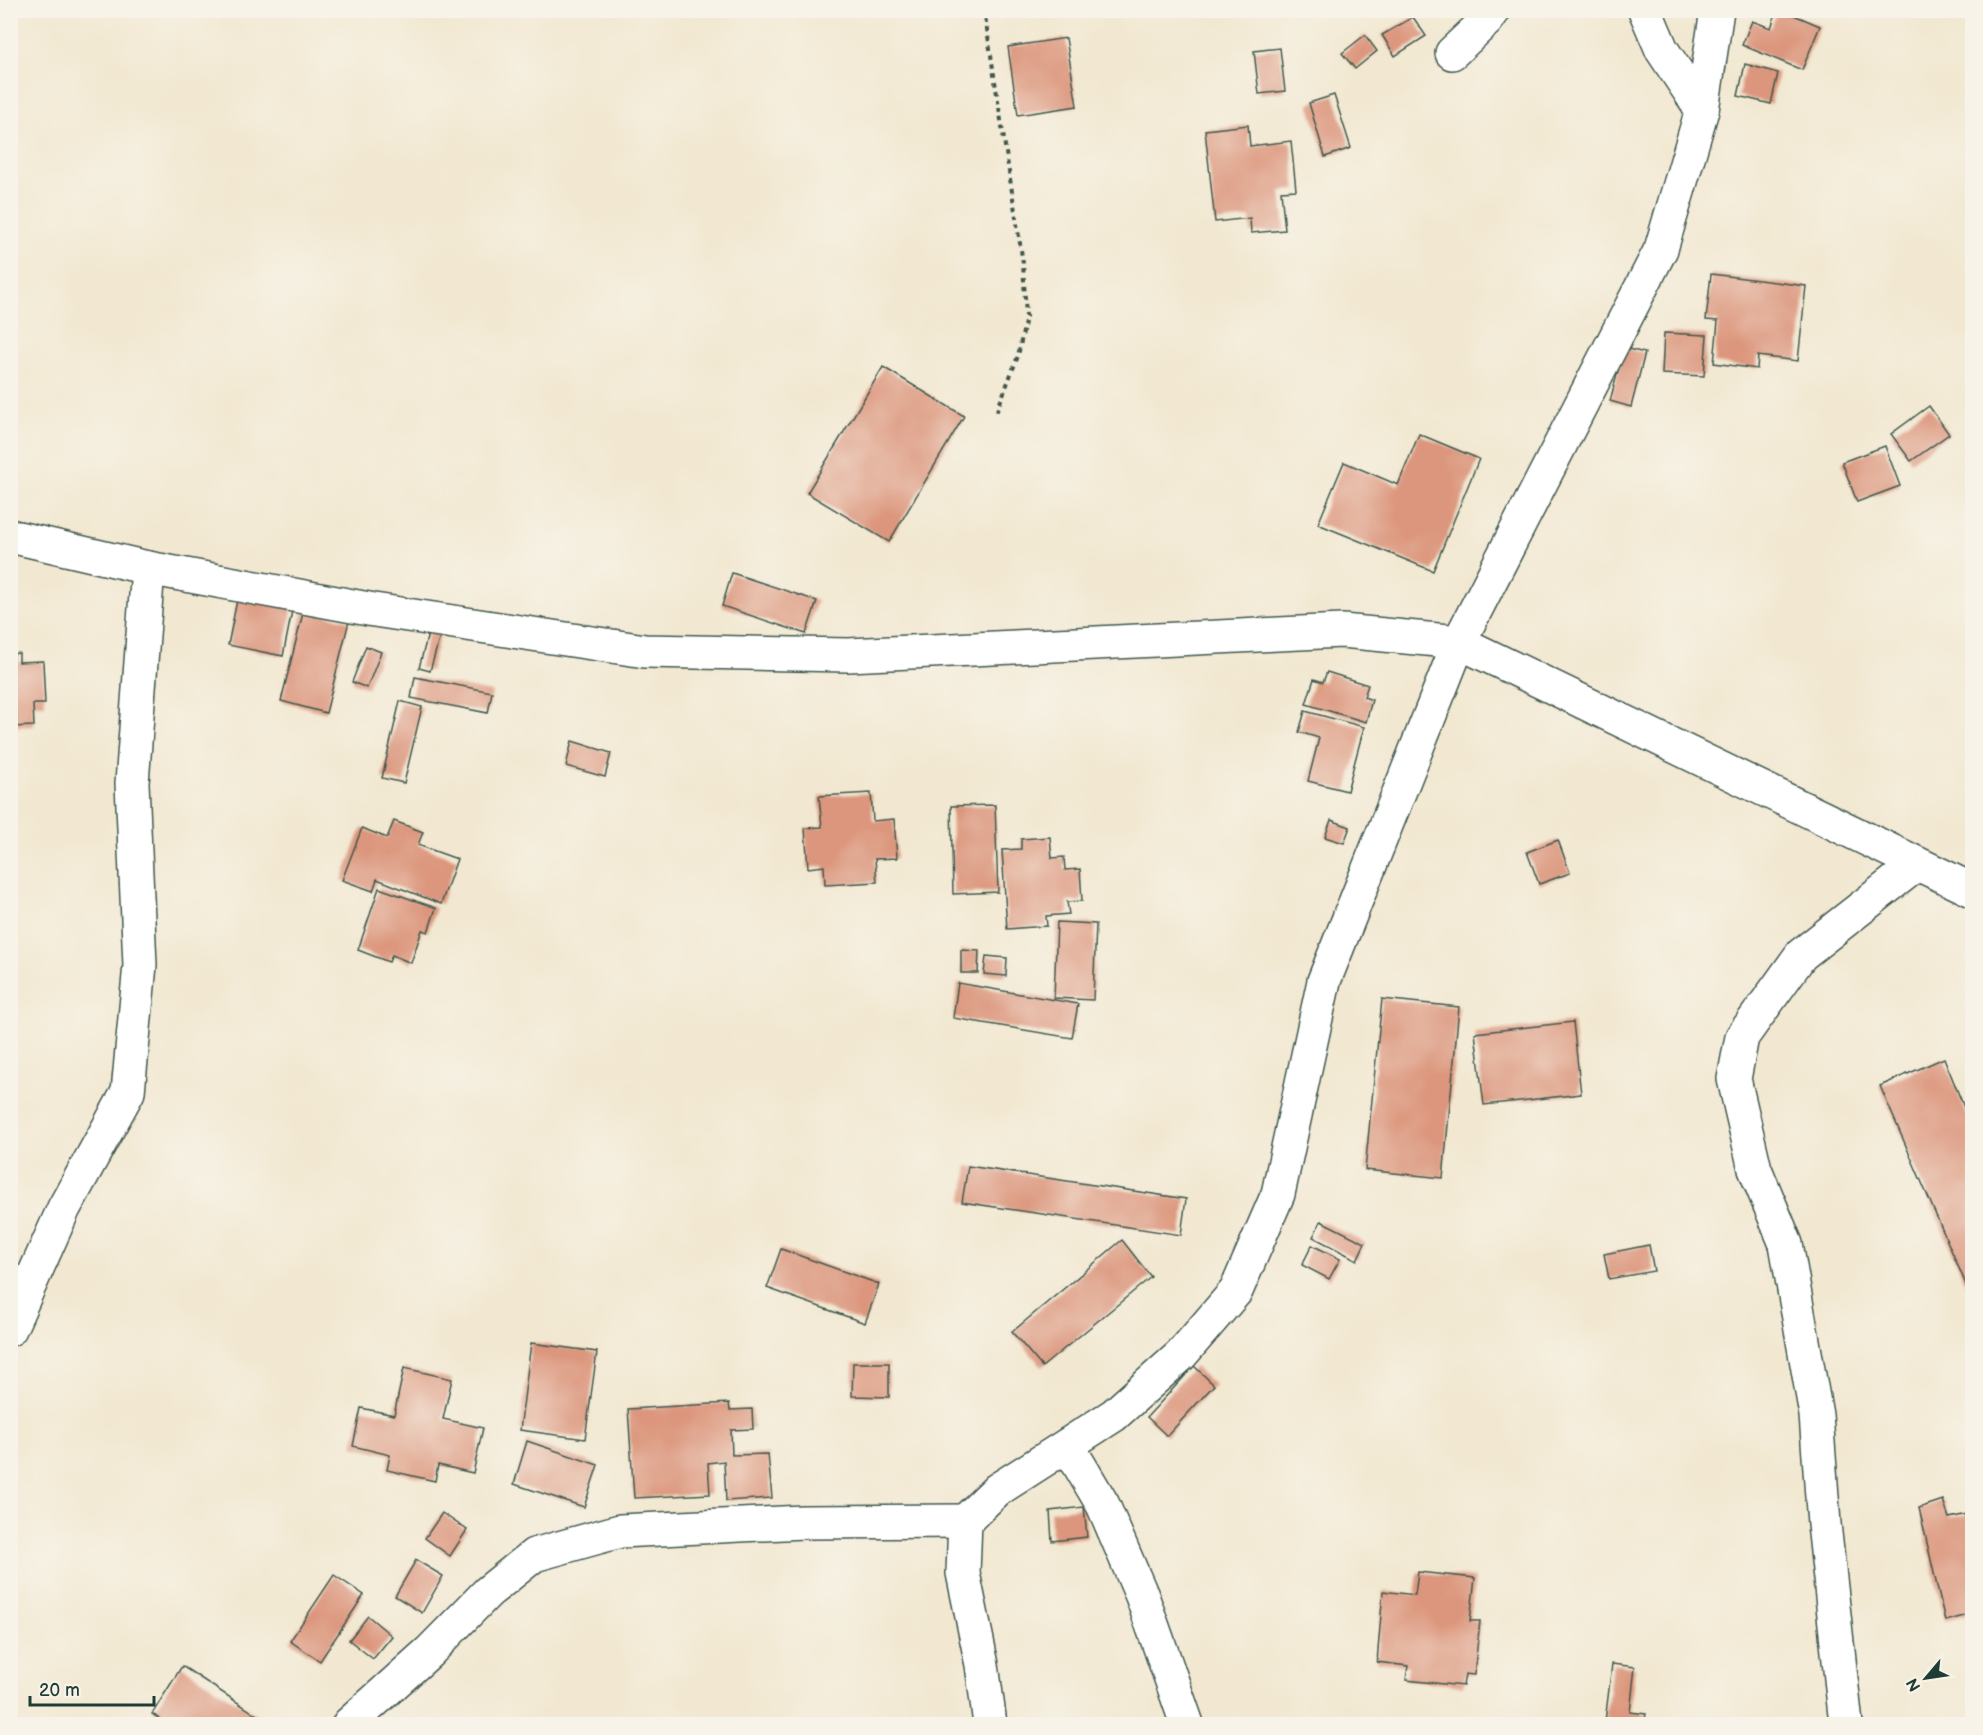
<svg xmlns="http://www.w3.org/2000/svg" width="1983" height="1735" font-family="'Balsamiq Sans',sans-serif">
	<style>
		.building { fill: #dc967d }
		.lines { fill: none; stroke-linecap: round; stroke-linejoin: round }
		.street-casing { stroke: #3f574c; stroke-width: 36 }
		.path { stroke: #3f574c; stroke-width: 4; stroke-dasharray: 4.5 4.5; stroke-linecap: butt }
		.street { stroke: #fff; stroke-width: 33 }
	</style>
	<rect width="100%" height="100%" fill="#f7f3e8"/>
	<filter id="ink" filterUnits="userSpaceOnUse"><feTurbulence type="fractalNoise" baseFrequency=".0167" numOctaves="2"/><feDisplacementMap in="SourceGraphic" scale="12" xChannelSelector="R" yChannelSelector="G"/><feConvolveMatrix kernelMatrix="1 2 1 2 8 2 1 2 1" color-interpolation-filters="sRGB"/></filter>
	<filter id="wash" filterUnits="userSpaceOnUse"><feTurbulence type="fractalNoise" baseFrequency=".008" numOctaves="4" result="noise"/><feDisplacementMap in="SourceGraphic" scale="24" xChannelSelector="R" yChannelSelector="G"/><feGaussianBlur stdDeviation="1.35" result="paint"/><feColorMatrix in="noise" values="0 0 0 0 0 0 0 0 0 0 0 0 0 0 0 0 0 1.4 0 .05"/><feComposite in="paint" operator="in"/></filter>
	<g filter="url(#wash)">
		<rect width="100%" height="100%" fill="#f2e8d1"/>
		<g id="blocks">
			<g class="building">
				<polygon points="1777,10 1782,10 1820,26 1802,70 1742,45 1752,21 1771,28"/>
				<polygon points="1413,17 1426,36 1395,56 1382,35"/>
				<polygon points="1365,35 1377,51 1355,69 1342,53"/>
				<polygon points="1066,38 1077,106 1018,115 1008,47"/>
				<polygon points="1280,48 1285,91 1259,94 1254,51"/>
				<polygon points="1745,64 1778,73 1771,104 1738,96"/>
				<polygon points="1334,95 1351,148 1325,157 1309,103"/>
				<polygon points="1248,125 1250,146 1291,141 1296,190 1281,191 1285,230 1251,233 1250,218 1215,222 1205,130"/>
				<polygon points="1711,274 1806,286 1798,361 1758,356 1757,369 1714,363 1718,321 1706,320"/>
				<polygon points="1664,333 1707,335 1704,376 1662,374"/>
				<polygon points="1624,348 1645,353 1631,407 1610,401"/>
				<polygon points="883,367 964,416 889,542 807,493"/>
				<polygon points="1929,406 1949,434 1911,461 1891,434"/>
				<polygon points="1419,434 1479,459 1433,571 1318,524 1344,462 1398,485"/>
				<polygon points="1885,446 1900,486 1857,502 1842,462"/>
				<polygon points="732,573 817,601 806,634 722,606"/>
				<polygon points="238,595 293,606 283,656 228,645"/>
				<polygon points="304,609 349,621 326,713 281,701"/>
				<polygon points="429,630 441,633 430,671 419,668"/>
				<polygon points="366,646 381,652 367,688 352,682"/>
				<polygon points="19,653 19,662 43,661 45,704 33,704 34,726 10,727 10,654"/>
				<polygon points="1327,672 1368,685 1364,697 1372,700 1366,722 1306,704 1314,679 1323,682"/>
				<polygon points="415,677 492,692 488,713 411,698"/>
				<polygon points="400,701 422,707 404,783 382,778"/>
				<polygon points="1305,711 1364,727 1347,791 1308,781 1319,738 1299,732"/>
				<polygon points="572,741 611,753 605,777 566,766"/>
				<polygon points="871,793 873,821 894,819 897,858 875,859 877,882 825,885 824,866 808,868 805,828 822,827 819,796"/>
				<polygon points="995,805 998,892 953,894 951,806"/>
				<polygon points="1331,820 1350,827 1344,843 1325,837"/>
				<polygon points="394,821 423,832 418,845 457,859 441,904 377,879 373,891 342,880 362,828 387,838"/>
				<polygon points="1050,837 1052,858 1064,857 1065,870 1080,869 1082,901 1067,902 1069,914 1046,916 1047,926 1007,929 1002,850 1021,849 1021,839"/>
				<polygon points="1558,840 1570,873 1539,884 1527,852"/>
				<polygon points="379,888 436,908 428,932 422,930 411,963 392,955 389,962 358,950"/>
				<polygon points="1057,922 1096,924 1093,1000 1054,998"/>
				<polygon points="961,950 979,951 978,973 961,973"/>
				<polygon points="986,956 1007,958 1006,976 984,974"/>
				<polygon points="958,983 1078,1004 1072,1038 953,1018"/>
				<polygon points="1382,999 1459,1007 1443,1178 1365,1170"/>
				<polygon points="1573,1022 1581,1094 1484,1105 1475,1033"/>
				<polygon points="1944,1058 1972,1127 1972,1287 1968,1289 1880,1086"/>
				<polygon points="968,1166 1186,1199 1181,1235 962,1202"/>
				<polygon points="1321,1221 1365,1243 1357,1260 1313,1237"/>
				<polygon points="1122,1240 1151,1277 1042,1367 1012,1332"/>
				<polygon points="1312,1245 1340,1259 1329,1279 1302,1265"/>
				<polygon points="1649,1245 1654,1271 1609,1279 1604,1254"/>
				<polygon points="781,1249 879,1284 865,1323 767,1288"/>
				<polygon points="531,1343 597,1352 585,1439 520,1430"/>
				<polygon points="853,1363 889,1363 889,1397 852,1396"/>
				<polygon points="1194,1366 1214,1385 1167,1436 1147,1417"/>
				<polygon points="404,1368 452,1379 443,1419 483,1428 473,1473 438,1465 435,1481 387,1470 390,1455 353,1446 361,1408 394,1415"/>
				<polygon points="729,1403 730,1410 752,1409 753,1429 731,1430 732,1455 768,1454 772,1498 726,1501 724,1461 708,1463 710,1494 634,1498 628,1409"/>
				<polygon points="527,1441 598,1465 584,1507 514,1484"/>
				<polygon points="1943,1500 1949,1518 1972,1513 1972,1614 1945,1621 1919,1508"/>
				<polygon points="1084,1507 1087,1537 1052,1541 1050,1511"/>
				<polygon points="442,1513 467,1530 450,1556 425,1538"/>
				<polygon points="416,1560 443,1576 422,1613 395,1596"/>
				<polygon points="1418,1572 1475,1578 1470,1621 1480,1621 1474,1675 1465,1674 1463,1686 1406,1680 1408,1666 1377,1662 1383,1591 1415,1595"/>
				<polygon points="334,1575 364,1595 320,1661 290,1641"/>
				<polygon points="368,1616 392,1636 373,1659 349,1640"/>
				<polygon points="1612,1664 1635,1667 1630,1712 1646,1714 1644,1724 1605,1722"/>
				<polygon points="182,1666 269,1723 269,1724 168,1724 152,1714"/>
			</g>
		</g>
	</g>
	<g filter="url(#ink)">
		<use href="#blocks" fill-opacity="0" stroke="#3f574c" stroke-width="1.5"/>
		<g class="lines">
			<g class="street-casing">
				<g id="street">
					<polyline points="1645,10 1662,50 1702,110"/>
					<polyline points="1452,53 1487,20 1494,10"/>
					<polyline points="10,536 148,568 374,610 645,651 848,655 1342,631 1459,642 1972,890"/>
					<polyline points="10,1329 64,1208 128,1092 140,965 132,783 148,568"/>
					<polyline points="1068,1446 1103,1505 1142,1596 1187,1724"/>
					<polyline points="349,1724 429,1652 488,1592 534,1555 620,1531 803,1522 965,1521"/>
					<polyline points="990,1724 982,1665 963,1573 965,1521 997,1490 1114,1415 1181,1355 1236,1291 1278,1194 1324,981 1459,642 1661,249 1702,110 1717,10"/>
					<polyline points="1846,1724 1824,1524 1816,1415 1786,1244 1755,1169 1734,1079 1742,1037 1801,955 1917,864"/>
				</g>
			</g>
			<polyline class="path" points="984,10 1023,263 1026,317 1018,356 996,413"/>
			<use href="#street" class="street"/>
		</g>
	</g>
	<rect width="1983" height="1735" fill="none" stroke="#f7f3e8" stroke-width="36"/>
	<g transform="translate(1926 1678) rotate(241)" stroke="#f7f3e8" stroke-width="4.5" paint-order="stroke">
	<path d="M0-4.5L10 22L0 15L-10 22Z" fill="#1f3d34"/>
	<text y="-9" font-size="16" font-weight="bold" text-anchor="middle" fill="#1f3d34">N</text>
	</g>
	<path d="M30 1696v9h124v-9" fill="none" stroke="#1f3d34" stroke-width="3"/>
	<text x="39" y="1696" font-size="18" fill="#1f3d34" stroke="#f7f3e8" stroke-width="4.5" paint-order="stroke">20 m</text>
</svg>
